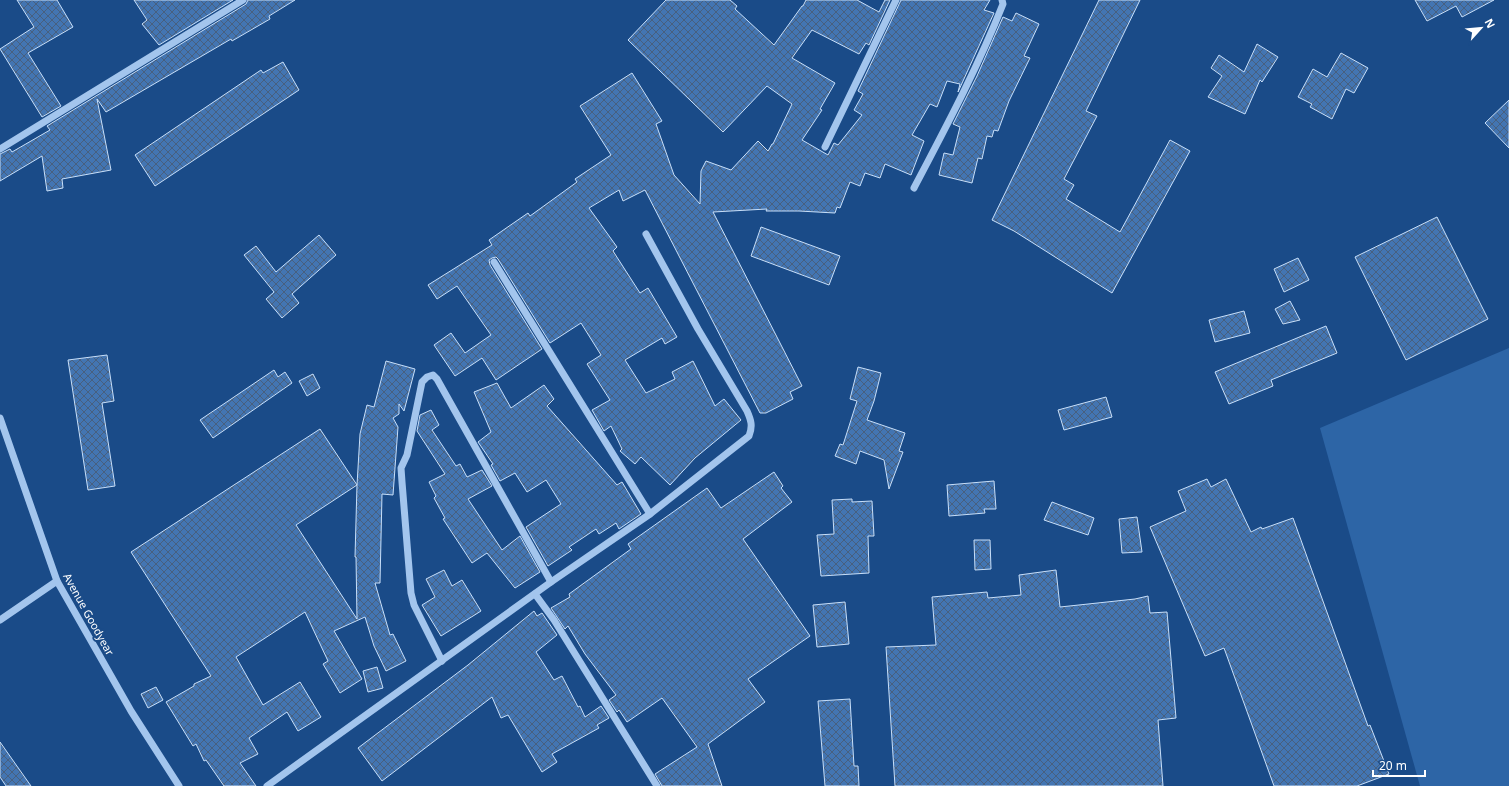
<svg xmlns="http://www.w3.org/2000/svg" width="1509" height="786" font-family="'Noto Sans',sans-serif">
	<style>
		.green { fill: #2d65a6 }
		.building { fill: url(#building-cross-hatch); stroke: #c8dff9; fill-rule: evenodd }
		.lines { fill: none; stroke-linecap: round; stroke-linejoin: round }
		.minor { stroke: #a3c5ed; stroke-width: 7 }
		.labels { text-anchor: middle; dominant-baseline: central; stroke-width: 4; stroke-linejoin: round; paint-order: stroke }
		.street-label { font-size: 11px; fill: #fff; stroke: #1a4b88 }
	</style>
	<defs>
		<pattern id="building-cross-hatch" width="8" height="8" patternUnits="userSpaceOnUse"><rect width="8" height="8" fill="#4375b2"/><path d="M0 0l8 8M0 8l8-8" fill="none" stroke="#48607f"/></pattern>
	</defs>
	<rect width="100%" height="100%" fill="#1a4b88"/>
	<polygon class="green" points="1509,348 1509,786 1420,786 1320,428"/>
	<g class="building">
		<polygon points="17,0 57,0 73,27 28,53 61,106 42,117 0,49 34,27"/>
		<polygon points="134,0 233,0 159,45 142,24 147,20"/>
		<polygon points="248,0 295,0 269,16 270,19 232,41 231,39 106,112 97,99 111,170 62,179 63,188 47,191 42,156 0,181 0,154 10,149 12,152 50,130 47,126 246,4"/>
		<polygon points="666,0 730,0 737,6 735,9 774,45 802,6 803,6 806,0 857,0 879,12 885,0 890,0 869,45 866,43 859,54 812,30 792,58 835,83 820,109 822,110 802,140 828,155 834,143 838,145 862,115 854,110 863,94 858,91 901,0 990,0 984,10 994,13 958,92 960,84 947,81 937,107 930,104 912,135 924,141 911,175 885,164 880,178 865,173 860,186 850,182 840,208 837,207 835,213 799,211 766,211 767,209 713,212 802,386 790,392 793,399 766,413 760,413 645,190 623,201 619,190 589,208 617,247 613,251 640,293 648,288 677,337 665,344 662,338 625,360 646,393 675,379 672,372 693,361 715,406 724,399 741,420 695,458 670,485 641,457 635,464 620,451 622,449 611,426 604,431 592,410 610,400 587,364 601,355 581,323 550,343 498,259 496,257 492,258 489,260 490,265 542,349 496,380 482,358 455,376 434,345 451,333 465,353 491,335 457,286 437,299 428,285 492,245 489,240 528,213 530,216 577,182 575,179 611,155 580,106 632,73 662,121 656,124 674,175 700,204 701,171 706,161 731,170 758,141 768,151 772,144 773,144 792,104 767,86 723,132 628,40"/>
		<polygon points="1099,0 1140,0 1086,111 1097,116 1064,179 1074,185 1066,199 1120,232 1170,140 1190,151 1112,293 1014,231 992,220"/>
		<polygon points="1415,0 1494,0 1462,17 1456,6 1427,21"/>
		<polygon points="1016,13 1039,24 1024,56 1030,58 1009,101 998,131 994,130 992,137 987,136 982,159 978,158 972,183 939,175 944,153 953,155 960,127 953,124 977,76 1003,17 1012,21"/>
		<polygon points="1257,44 1278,57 1262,82 1260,80 1245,114 1208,97 1222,76 1211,68 1219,55 1244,72"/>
		<polygon points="1341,53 1368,68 1354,93 1346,89 1332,119 1310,107 1312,104 1298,97 1313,69 1327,77"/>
		<polygon points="283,62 299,90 155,186 135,155 261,70 263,73"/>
		<polygon points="1509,100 1509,148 1485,123"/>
		<polygon points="1437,217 1488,319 1406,360 1355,257"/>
		<polygon points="761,227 840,256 829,285 751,256"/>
		<polygon points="319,235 336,255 292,294 299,303 282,318 266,299 274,292 244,255 256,246 276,272"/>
		<polygon points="1298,258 1309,280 1284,292 1274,269"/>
		<polygon points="1290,301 1300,320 1283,324 1275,309"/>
		<polygon points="1244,311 1250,333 1215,342 1209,320"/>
		<polygon points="1326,326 1337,353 1271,380 1273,386 1229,404 1215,372"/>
		<polygon points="107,355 114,401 102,403 115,486 88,490 68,360"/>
		<path d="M 386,361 L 415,369 L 404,411 L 399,404 L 399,414 L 393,418 L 398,427 L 393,495 L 382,494 L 380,583 L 375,583 L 390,635 L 393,634 L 406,661 L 386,671 L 374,646 L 365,617 L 334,631 L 362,679 L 340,693 L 323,664 L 328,661 L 305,612 L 236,657 L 263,705 L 300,682 L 321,717 L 298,731 L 287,712 L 249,738 L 258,754 L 240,763 L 256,786 L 224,786 L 206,760 L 204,761 L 196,744 L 193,746 L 166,702 L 194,686 L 194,684 L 211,676 L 131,552 L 320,429 L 357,485 L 360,434 L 367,405 L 374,407 ZM 357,485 L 355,557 L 356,557 L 357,619 L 296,525 Z"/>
		<polygon points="858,367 881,373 874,401 867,420 905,433 899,451 903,452 889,489 884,460 860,451 856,464 835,456 840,444 843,445 857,401 850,399"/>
		<polygon points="274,370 278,377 285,372 292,383 213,438 200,420"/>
		<polygon points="313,374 320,388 307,396 299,381"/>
		<polygon points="497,383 511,408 544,385 554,399 547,406 617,485 622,482 641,514 619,529 616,523 599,534 596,529 569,547 572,550 548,566 526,527 561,504 546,480 527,492 515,473 500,481 491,465 493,464 478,442 491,432 474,392"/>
		<polygon points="1106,397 1112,417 1064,430 1058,410"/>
		<polygon points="431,410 439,425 432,430 456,466 460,464 467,477 482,470 492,486 468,499 502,550 520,536 540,572 515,588 487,553 472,563 443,519 445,518 434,498 436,496 429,482 445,474 417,431 420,415"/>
		<polygon points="774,472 783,486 781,488 792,502 743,539 810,636 748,679 765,702 708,744 722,786 662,786 655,774 697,747 662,698 627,722 619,710 617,712 609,700 616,695 585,654 568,626 565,629 551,608 570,597 569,594 631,549 628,544 707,488 721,508"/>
		<polygon points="1207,479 1211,487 1226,479 1251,532 1261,527 1262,529 1293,518 1368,726 1370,725 1389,774 1357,786 1274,786 1224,648 1205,656 1150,527 1186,511 1178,491"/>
		<polygon points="994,481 996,509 984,509 985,513 949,516 947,485"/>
		<polygon points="852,499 852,502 872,501 874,536 868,536 869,573 821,576 817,535 834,534 832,500"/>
		<polygon points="1052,502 1094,518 1088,535 1044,520"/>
		<polygon points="1137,517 1142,552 1122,553 1119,519"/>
		<polygon points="974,540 990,540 991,569 975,570"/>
		<polygon points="444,570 452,586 462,580 481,611 441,636 422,605 435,597 426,579"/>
		<polygon points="1056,570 1060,607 1135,599 1148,596 1150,613 1167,612 1176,718 1158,720 1163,786 895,786 886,647 936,645 932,597 987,592 988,598 1021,595 1019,575"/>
		<polygon points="845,602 849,644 817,647 813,605"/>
		<polygon points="534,611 537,616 542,613 557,635 536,652 554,680 562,676 578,707 580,706 585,717 601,706 609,718 597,725 599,728 552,754 557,762 542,772 508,715 501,718 492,697 382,781 358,748 468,665"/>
		<polygon points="377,667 383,688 368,692 363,671"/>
		<polygon points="156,687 163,700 148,708 141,694"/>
		<polygon points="850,699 854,766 858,766 859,786 825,786 818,701"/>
		<polygon points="0,742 31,786 6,786 0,777"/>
	</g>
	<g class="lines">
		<g class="minor">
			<polyline points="825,147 896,0"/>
			<polyline points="0,149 243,0"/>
			<path d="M 914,188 C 946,127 978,67 1003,4 L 1002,0"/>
			<polyline points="494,262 650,514"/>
			<polyline points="0,418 57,581 131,711 179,786"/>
			<polyline points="535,594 554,620 657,786"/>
			<polyline points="0,620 57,581"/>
			<polyline points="442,661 414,605 411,593 402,482 401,468 407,455 422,382 427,377 433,375 437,379 551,582"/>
			<path d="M 267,786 L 551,582 L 650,514 L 749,436 C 753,426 751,420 747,411 L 698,329 L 646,234"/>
		</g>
	</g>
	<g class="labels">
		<g class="street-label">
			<text transform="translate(89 614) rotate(61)">Avenue Goodyear</text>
		</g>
	</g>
	<g transform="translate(1481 28) rotate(63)" stroke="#1a4b88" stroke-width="3" paint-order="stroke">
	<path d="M0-3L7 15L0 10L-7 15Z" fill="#ffffff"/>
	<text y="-6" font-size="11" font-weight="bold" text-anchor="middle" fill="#ffffff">N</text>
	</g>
	<path d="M1373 770v6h52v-6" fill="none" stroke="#ffffff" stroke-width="2"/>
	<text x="1379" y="770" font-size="12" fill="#ffffff" stroke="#1a4b88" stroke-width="3" paint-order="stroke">20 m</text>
</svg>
